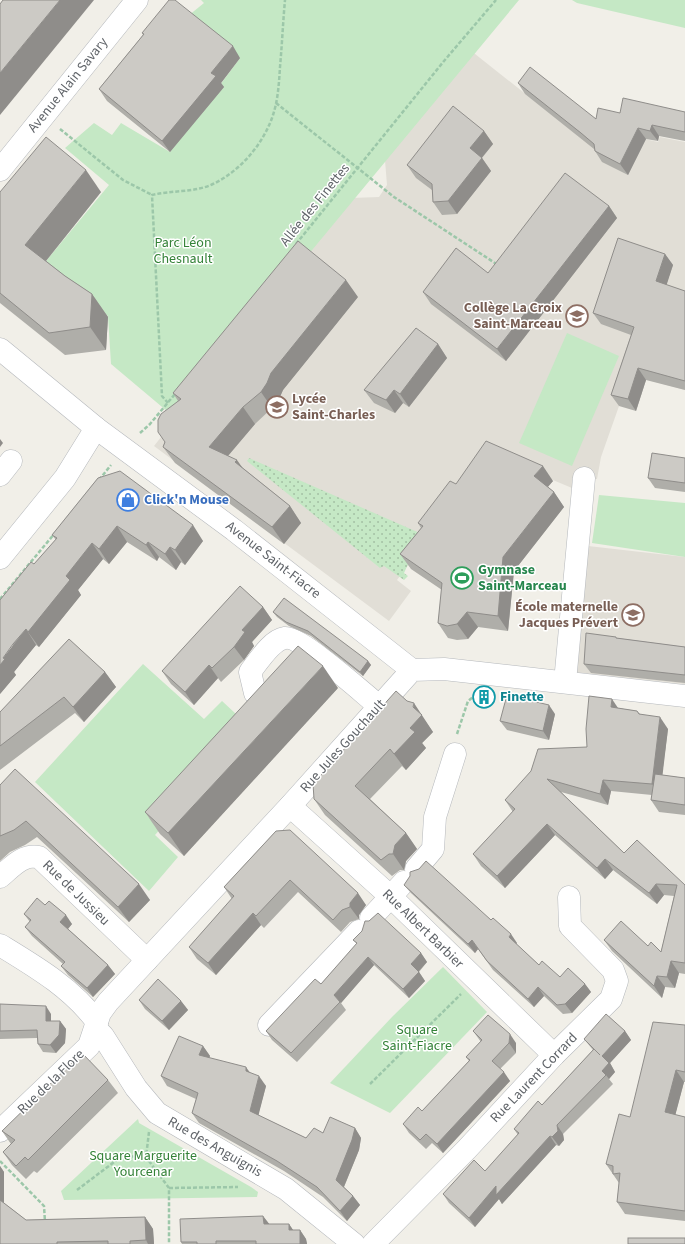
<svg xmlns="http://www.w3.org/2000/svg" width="685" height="1244" font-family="'Source Sans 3',sans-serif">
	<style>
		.education { fill: #e1ded6 }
		.grass { fill: url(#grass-dots) }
		.green { fill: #c5e8c5 }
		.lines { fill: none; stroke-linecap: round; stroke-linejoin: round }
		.street-casing { stroke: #b5b8bc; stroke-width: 23 }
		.path { stroke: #9cc7a9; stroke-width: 2.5; stroke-dasharray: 4 2; stroke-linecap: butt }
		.street { stroke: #fff; stroke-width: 22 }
		.wall { fill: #afaea9 }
		.shaded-wall { fill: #8f8d8a }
		.building { fill: #cccac5; stroke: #8f8d8a }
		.labels { text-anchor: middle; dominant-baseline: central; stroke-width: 3; stroke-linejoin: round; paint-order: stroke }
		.street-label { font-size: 14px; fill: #5f6368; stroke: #fff }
		.park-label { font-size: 14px; fill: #348238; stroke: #fff }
		.education-label { font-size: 14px; font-weight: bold; fill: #785e54; stroke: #fff; text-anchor: end }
		.shop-label { font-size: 14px; font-weight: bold; fill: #366cbe; stroke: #fff; text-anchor: start }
		.leisure-label { font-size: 14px; font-weight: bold; fill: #27864d; stroke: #fff; text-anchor: start }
		.culture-label { font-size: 14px; font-weight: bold; fill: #0d838f; stroke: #fff; text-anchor: start }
	</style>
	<defs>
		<pattern id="grass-dots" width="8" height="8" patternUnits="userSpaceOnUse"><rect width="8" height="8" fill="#c5e8c5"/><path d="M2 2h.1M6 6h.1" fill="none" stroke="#a3c0a4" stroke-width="1.8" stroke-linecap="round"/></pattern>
	</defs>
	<rect width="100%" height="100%" fill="#f1efe8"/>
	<g class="education">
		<polygon points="465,46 585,141 597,128 658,142 660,137 685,142 685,390 630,375 601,457 597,479 572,478 572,488 491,454 397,580 411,591 389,621 154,446 351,198 379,197 387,185 384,148"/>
		<polygon points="588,546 685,557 685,684 574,672"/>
	</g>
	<polygon class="grass" points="249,458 422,534 404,573 408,576 404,580 384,566 380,568 247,461"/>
	<g class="green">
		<polygon points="201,0 519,0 174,417 111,364 108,316 41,267 109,185 65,148 94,123 112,135 121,123 170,152 240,58 188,16 204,3"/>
		<polygon points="572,0 685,0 685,28 577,3"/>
		<polygon points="567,333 619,356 572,466 519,443"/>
		<polygon points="599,495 685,503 685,557 592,543"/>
		<polygon points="143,664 204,719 222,701 251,728 155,835 178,857 149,891 35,782"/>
		<polygon points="443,967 487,1012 390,1113 330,1083 392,1017"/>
		<polygon points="138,1119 139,1123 251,1187 258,1192 257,1197 64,1200 61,1191"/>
	</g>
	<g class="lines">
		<g class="street-casing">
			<g id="street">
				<polyline points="0,170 137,0"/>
				<polyline points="0,349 96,428 234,530 412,670"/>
				<polyline points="0,475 11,461"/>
				<polyline points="0,558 65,478 96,428"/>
				<polyline points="565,682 584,478"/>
				<path d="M 255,693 L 250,672 C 258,662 271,640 285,638 C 300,636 364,694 379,706"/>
				<polyline points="290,806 390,896 554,1055"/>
				<polyline points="416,869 433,849 435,817 455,754"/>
				<path d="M 0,877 C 12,867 22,854 39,857 L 147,960"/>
				<polyline points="371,918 404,882"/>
				<path d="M 0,945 C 36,967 72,988 97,1022"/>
				<polyline points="269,1025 359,931"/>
				<polyline points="96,1029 103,1036 136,1088 157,1113 286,1189 354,1244"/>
				<polyline points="0,1131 89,1046 100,1013 108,1002 290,806 412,670 444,669 685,696"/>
				<polyline points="373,1244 467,1149 554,1055 611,999 617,981 613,970 570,926 569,897"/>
			</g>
		</g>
		<g class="path">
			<polyline points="276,103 394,197 498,265"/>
			<polyline points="60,129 123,180 152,195"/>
			<polyline points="296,244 444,61 496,0"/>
			<path d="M 168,403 L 162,396 L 152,195 C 172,190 196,193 215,183 C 241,170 264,143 273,115 C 278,100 279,83 280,67 C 282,45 283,22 285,0"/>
			<polyline points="140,433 150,424 175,394"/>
			<polyline points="99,480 111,465"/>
			<polyline points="0,599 55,533"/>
			<polyline points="457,734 468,701 476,695"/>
			<polyline points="370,1084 461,994"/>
			<polyline points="149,1132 146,1157 169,1188 169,1244"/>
			<polyline points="0,1161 44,1206 45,1222"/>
			<polyline points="169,1188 238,1187"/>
			<polyline points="77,1190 122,1156 146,1157"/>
		</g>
		<use href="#street" class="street"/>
	</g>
	<g class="wall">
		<polygon points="142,33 240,58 221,83 224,87 170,152 107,101 99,89 143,35"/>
		<polygon points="518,83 596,119 620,113 685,112 685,141 659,136 658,141 646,139 628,175 602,162 595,151 594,149 525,94"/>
		<polygon points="484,131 493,144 482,158 491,171 457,214 442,215 433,202 432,190 416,178 407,165"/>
		<polygon points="0,192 101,192 46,261 65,276 92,294 108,317 106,350 65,355 0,303"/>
		<polygon points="609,206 617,218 506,361 431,304 423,292 488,273"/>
		<polygon points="665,254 673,265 666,285 685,291 685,390 646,380 636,411 619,406 611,395 631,335 601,324 593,313"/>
		<polygon points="358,297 283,390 279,399 272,408 255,424 228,456 290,506 301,523 284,544 175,463 163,447 178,401 173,393"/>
		<polygon points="438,344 447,358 409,407 403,403 395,413 374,403 364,390"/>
		<polygon points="685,458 685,492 655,488 648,478"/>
		<polygon points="98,478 203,541 185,565 181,562 176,570 159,557 157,561 127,542 109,564 103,559 78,590 81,595 39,647 36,645 24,659 14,672 16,675 0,694 34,564 56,540 52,535"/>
		<polygon points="553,481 548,487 554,492 564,507 514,571 508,631 478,627 468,639 457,640 448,638 438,623 442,590 411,569 400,554 421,528 418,523 456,484"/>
		<polygon points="263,607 272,620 252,642 254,646 244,660 221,682 218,678 194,705 171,684 162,671"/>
		<polygon points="273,612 368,661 371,665 363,676 311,636 289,626 277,617"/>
		<polygon points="617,638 685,647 685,683 591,673 584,664"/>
		<polygon points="105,672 116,687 84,722 75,713 0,770 0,712"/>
		<polygon points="338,688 184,856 160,834 145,812"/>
		<polygon points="618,708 637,711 640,714 668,729 662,775 685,778 685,815 659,812 651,800 652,795 611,791 608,805 561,792 624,853 685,885 685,974 679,973 675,988 665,987 662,998 612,951 604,940 648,946 661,952 674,896 664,895 657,904 613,870 605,879 555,835 505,888 481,866 473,854 513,812 505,800 587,747"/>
		<polygon points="555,714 549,740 507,730 500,721"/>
		<polygon points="425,720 425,721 433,732 422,743 426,748 406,770 402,766 370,799 406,833 417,849 406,861 404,870 400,870 392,876 325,815 314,799"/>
		<polygon points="0,785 150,900 129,922 37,837 25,845 10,852 0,861"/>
		<polygon points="276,831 366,905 359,915 359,919 350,922 341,932 298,892 264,928 261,925 216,975 197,959 189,947 232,899 224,887"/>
		<polygon points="404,885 517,943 516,944 539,965 560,977 585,984 591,992 572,1013 563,1014 544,996 534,1007 493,970 478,949 475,953 411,893"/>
		<polygon points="45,905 72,924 68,929 108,965 115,974 93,997 68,975 61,966 63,964 32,936 25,927 30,922 24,914"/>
		<polygon points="353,940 421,953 427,962 419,972 425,981 409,998 374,965 341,1003 346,1010 297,1062 272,1040 266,1031 321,984 357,944"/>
		<polygon points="139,1000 181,1001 188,1010 169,1030 145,1009"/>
		<polygon points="0,1004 51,1014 51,1021 60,1021 66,1029 65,1043 56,1053 43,1052 38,1044 37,1038 0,1039 0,1044"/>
		<polygon points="685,1025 685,1082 684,1082 675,1115 685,1117 685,1221 625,1214 617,1202 619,1183 606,1164 630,1117"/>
		<polygon points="473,1031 516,1043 516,1053 500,1069 510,1081 443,1153 432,1143 426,1149 409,1133 403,1124 422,1111 469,1061 466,1057 481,1042"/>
		<polygon points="625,1031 631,1040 610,1063 615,1072 609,1079 613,1084 563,1134 564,1140 559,1146 556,1145 502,1204 499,1199 475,1227 449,1203 443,1194 485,1171 518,1135 514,1129 542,1105 593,1050 584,1039"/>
		<polygon points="203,1046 210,1056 209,1058 250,1073 266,1086 258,1115 306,1138 323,1133 355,1128 361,1138 359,1150 344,1187 353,1196 360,1205 347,1221 323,1197 284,1171 199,1123 192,1113 196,1099 167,1086 161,1076"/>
		<polygon points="108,1080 118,1093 37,1173 34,1171 26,1179 12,1165 3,1152 11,1144 2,1131"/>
		<polygon points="0,1166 4,1172 4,1203 26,1220 145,1217 153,1229 154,1244 0,1244"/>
		<polygon points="263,1216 269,1224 289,1224 293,1230 300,1230 306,1239 307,1244 182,1244 181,1242"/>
	</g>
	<g class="shaded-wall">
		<polygon points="60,0 94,0 0,115 0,73"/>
		<polygon points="233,46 240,58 221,83 224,87 170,152 162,141 211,73"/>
		<polygon points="652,125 659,136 658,141 650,131"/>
		<polygon points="638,128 646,139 628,175 620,164"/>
		<polygon points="484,131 493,144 479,161 470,148"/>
		<polygon points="482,158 491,171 457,214 448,201"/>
		<polygon points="86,170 101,192 41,267 25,245"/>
		<polygon points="609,206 617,218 506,361 497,349"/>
		<polygon points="665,254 673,265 664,293 656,281"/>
		<polygon points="346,280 358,297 283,390 279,399 272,408 261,392 271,373"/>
		<polygon points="92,294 108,317 106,350 90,327"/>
		<polygon points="438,344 447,358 409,407 400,394"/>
		<polygon points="638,368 646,380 636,411 628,399"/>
		<polygon points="394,390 403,403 395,413 386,400"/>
		<polygon points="243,407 255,424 221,464 209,447"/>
		<polygon points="0,439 3,443 0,447"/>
		<polygon points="237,460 249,477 235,462"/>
		<polygon points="543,466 553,481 544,491 534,476"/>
		<polygon points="554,492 564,507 514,571 508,631 498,616 503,557"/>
		<polygon points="290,506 301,523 284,544 272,527"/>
		<polygon points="193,525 203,541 185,565 175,550"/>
		<polygon points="117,526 127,542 109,564 99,549"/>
		<polygon points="148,542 159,557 157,561 146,545"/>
		<polygon points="92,543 103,559 78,590 81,595 39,647 28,632 66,576"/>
		<polygon points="170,547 181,562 176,570 165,554"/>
		<polygon points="263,607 272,620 252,642 254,646 244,660 234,647 242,630"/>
		<polygon points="467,612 478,627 468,639 457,624"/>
		<polygon points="26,629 36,645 14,672 16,675 0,694 0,665 3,658"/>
		<polygon points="368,661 371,665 363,676 360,672"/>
		<polygon points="209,665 218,678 194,705 185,692"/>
		<polygon points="323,666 338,688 184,856 168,833"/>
		<polygon points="105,672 116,687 84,722 73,707"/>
		<polygon points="612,699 620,711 611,707"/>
		<polygon points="414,703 433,732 422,743 426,748 406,770 394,754 410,728"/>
		<polygon points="549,705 555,714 549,740 543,731"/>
		<polygon points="660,717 668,729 660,796 652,784"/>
		<polygon points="603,780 611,791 608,805 600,794"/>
		<polygon points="547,824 555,835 505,888 497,876"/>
		<polygon points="406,833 417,849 406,861 404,870 393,854 395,845"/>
		<polygon points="605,859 613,870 605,879 597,868"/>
		<polygon points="139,884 150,900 129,922 118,907"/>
		<polygon points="656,884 664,895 657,904 649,893"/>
		<polygon points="358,893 366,905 359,915 359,919 350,907 350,903"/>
		<polygon points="253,913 261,925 216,975 208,963"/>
		<polygon points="66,915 72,924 66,931 60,922"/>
		<polygon points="511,934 517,943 515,946 509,937"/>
		<polygon points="472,940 478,949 475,953 468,944"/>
		<polygon points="421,953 427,962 417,973 411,964"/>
		<polygon points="368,957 374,965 341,1003 334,995"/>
		<polygon points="671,961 679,973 675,988 667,977"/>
		<polygon points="108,965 115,974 93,997 87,988"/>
		<polygon points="419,972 425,981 409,998 403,989"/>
		<polygon points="657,976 665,987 662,998 654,986"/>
		<polygon points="585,984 591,992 572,1013 565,1004"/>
		<polygon points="538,987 544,996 534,1007 528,999"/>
		<polygon points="181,1001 188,1010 169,1030 162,1021"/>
		<polygon points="46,1006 51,1014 51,1029 46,1021"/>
		<polygon points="60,1021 66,1029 65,1043 56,1053 50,1045"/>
		<polygon points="625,1031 631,1040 610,1063 615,1072 609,1079 606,1075 602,1071 602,1056"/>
		<polygon points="510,1034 516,1043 516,1053 509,1043"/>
		<polygon points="203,1046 210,1056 206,1065 199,1055"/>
		<polygon points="246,1067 253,1077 246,1071"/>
		<polygon points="676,1070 684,1082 673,1124 665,1112"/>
		<polygon points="504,1072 510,1081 443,1153 437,1144"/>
		<polygon points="259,1076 266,1086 257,1121 250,1111"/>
		<polygon points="557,1125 563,1134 564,1140 559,1146 552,1137"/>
		<polygon points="355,1128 361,1138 359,1150 343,1189 336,1180"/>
		<polygon points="550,1136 556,1145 502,1204 499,1199 475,1227 469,1218 496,1186"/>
		<polygon points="0,1166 4,1172 4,1209 0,1203"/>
		<polygon points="353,1196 360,1205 347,1221 340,1211"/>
		<polygon points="263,1216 270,1225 264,1224"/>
		<polygon points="145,1217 153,1229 154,1244 148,1244 146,1240"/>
		<polygon points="289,1224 295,1233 289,1230"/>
		<polygon points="300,1230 306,1239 307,1244 300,1244"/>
	</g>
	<g class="building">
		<polygon points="3,0 60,0 0,73 0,4"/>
		<polygon points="169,0 175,0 233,46 211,73 216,76 162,141 99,89 144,34 142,33"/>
		<polygon points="530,67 596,119 598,108 620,113 623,98 685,112 685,132 652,125 650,131 638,128 620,164 595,151 594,144 581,133 518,83"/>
		<polygon points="453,106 484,131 470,148 482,158 448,201 433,202 432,184 407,165"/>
		<polygon points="46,137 86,170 25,245 65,276 92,294 90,327 49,333 0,293 0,192"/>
		<polygon points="565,173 609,206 497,349 423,292 456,248 488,273"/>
		<polygon points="618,238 665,254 656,281 685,291 685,381 638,368 628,399 611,395 634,327 593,313"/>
		<polygon points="298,241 346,280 271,373 267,383 261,392 243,407 209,447 237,460 235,462 290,506 272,527 163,447 165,442 158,432 158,420 161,414 181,399 173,393"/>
		<polygon points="416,328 438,344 400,394 394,390 386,400 364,390"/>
		<polygon points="486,441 543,466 534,476 554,492 503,557 498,616 467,612 457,624 447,626 438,623 442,583 400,554 423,526 418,523 450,481 456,484"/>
		<polygon points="652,453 685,458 685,483 648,478"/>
		<polygon points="120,471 193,525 175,550 170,547 165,554 148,542 146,545 117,526 99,549 92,543 66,576 70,580 28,632 26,629 13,644 3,658 5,659 0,665 0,600 31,562 34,564 57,538 52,535 98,478"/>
		<polygon points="240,586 263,607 242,630 245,632 234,647 212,668 209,665 185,692 162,671"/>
		<polygon points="284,598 368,661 360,672 308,631 286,622 273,612"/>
		<polygon points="586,633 616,637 616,638 685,647 685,675 584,664"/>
		<polygon points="69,639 105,672 73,707 64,697 0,746 0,712"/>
		<polygon points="298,646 323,666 168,833 145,812"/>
		<polygon points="396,691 407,701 414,703 413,707 422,715 410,728 415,732 394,754 390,749 355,786 406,833 395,845 393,854 389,854 381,860 314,799 313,784"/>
		<polygon points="507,695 549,705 543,731 500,721"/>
		<polygon points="589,696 612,699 611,707 637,711 639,714 660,717 652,784 603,780 600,794 547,779 624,853 637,840 685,885 685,963 671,961 667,977 657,976 654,986 604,940 621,921 648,946 651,942 661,952 677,885 656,884 649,893 605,859 597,868 547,824 497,876 473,854 515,809 505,800 531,771 538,749 587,747 586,729"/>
		<polygon points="15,769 139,884 118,907 26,821 14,830 0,836 0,785"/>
		<polygon points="655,774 685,778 685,805 651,800"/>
		<polygon points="290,830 358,893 350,903 350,907 342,910 333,920 290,880 256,916 253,913 208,963 189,947 234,896 224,887 276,831"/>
		<polygon points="426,861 491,920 493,918 511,934 509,937 539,965 542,961 560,977 568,968 585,984 565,1004 557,1005 538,987 528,999 487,961 472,940 468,944 404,885 410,876 410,872 419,869"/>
		<polygon points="37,898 45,905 49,901 66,915 60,922 108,965 87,988 61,966 65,962 25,927 31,920 24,914"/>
		<polygon points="378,913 421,953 411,964 419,972 403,989 368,957 334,995 340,1002 291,1053 266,1031 315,979 321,984 357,943 353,940 362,931 365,921 369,921"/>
		<polygon points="158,979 181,1001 162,1021 139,1000"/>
		<polygon points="0,1004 46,1006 46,1021 60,1021 59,1035 50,1045 38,1044 37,1030 0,1031"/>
		<polygon points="606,1014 625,1031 602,1056 609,1063 602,1071 606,1075 557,1125 558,1131 552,1137 550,1136 496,1195 496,1186 469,1218 443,1194 474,1160 485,1171 519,1133 514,1129 538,1101 542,1105 594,1049 600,1055 584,1039"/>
		<polygon points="488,1015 510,1034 509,1043 492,1061 504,1072 437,1144 426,1134 420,1140 403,1124 418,1107 422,1111 470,1060 466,1057 482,1040 473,1031"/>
		<polygon points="653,1022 685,1025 685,1072 676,1070 665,1112 685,1117 685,1211 617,1202 620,1173 613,1174 613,1166 606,1164 619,1114 630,1117"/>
		<polygon points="179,1036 203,1046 199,1055 246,1067 246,1071 259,1076 250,1111 306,1138 314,1128 323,1133 330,1117 355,1128 352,1140 336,1180 353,1196 340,1211 317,1187 277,1161 192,1113 198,1093 161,1076"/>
		<polygon points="82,1053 108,1080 28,1160 25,1157 16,1166 3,1152 15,1140 2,1131"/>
		<polygon points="0,1200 26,1220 145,1217 146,1240 130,1241 130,1244 108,1244 108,1241 57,1242 57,1244 0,1244"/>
		<polygon points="263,1216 264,1224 289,1224 289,1230 300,1230 300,1244 256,1244 256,1241 216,1241 216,1244 197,1244 197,1242 181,1242 180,1219"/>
		<rect x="628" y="1238" width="57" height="6"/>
	</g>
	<defs>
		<g id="school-ring" transform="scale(1.15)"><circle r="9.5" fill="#fff" stroke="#8d6e63" stroke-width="1.5"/><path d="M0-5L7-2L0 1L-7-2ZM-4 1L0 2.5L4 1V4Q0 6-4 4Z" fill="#8d6e63"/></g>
		<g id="shop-ring" transform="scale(1.15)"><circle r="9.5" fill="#fff" stroke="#3f7fe0" stroke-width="1.5"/><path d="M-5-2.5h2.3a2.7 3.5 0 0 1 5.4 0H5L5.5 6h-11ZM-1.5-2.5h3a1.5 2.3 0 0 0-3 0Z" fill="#3f7fe0"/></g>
		<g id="stadium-ring" transform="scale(1.15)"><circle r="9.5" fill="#fff" stroke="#2e9e5b" stroke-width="1.5"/><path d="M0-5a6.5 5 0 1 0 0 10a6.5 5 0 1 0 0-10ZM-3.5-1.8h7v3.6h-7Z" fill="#2e9e5b"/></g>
		<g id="building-ring" transform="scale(1.15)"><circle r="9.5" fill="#fff" stroke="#0f9aa8" stroke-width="1.5"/><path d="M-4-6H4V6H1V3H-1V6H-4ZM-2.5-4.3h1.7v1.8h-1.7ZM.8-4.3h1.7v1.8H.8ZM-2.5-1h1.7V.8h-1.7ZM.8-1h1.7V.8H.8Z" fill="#0f9aa8"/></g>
	</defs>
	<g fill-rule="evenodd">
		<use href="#school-ring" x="577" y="316"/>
		<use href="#school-ring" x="277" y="407"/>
		<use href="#shop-ring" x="128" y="500"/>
		<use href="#stadium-ring" x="462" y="578"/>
		<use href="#school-ring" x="633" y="615"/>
		<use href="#building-ring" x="484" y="697"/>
	</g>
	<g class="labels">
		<g class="street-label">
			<text transform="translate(68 85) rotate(-51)">Avenue Alain Savary</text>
			<text transform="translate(315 205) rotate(-51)">Allée des Finettes</text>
			<text transform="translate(273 560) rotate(38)">Avenue Saint-Fiacre</text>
			<text transform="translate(343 746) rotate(-48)">Rue Jules Gouchault</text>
			<text transform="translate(76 893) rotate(44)">Rue de Jussieu</text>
			<text transform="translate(423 929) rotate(44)">Rue Albert Barbier</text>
			<text transform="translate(534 1078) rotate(-46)">Rue Laurent Corrard</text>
			<text transform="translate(51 1082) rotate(-44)">Rue de la Flore</text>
			<text transform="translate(215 1147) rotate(30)">Rue des Anguignis</text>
		</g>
		<g class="park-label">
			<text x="183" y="243">Parc Léon<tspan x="183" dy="16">Chesnault</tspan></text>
			<text x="417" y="1030">Square<tspan x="417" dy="16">Saint-Fiacre</tspan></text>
			<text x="143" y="1156">Square Marguerite<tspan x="143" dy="16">Yourcenar</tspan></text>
		</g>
		<g class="education-label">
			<text x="562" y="308">Collège La Croix<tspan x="562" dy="16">Saint-Marceau</tspan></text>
			<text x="292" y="399" text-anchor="start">Lycée<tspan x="292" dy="16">Saint-Charles</tspan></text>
			<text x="618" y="607">École maternelle<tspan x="618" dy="16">Jacques Prévert</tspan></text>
		</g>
		<g class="shop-label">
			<text x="144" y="500">Click'n Mouse</text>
		</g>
		<g class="leisure-label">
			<text x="478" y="570">Gymnase<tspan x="478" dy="16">Saint-Marceau</tspan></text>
		</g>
		<g class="culture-label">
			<text x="500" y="697">Finette</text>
		</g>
	</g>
</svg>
